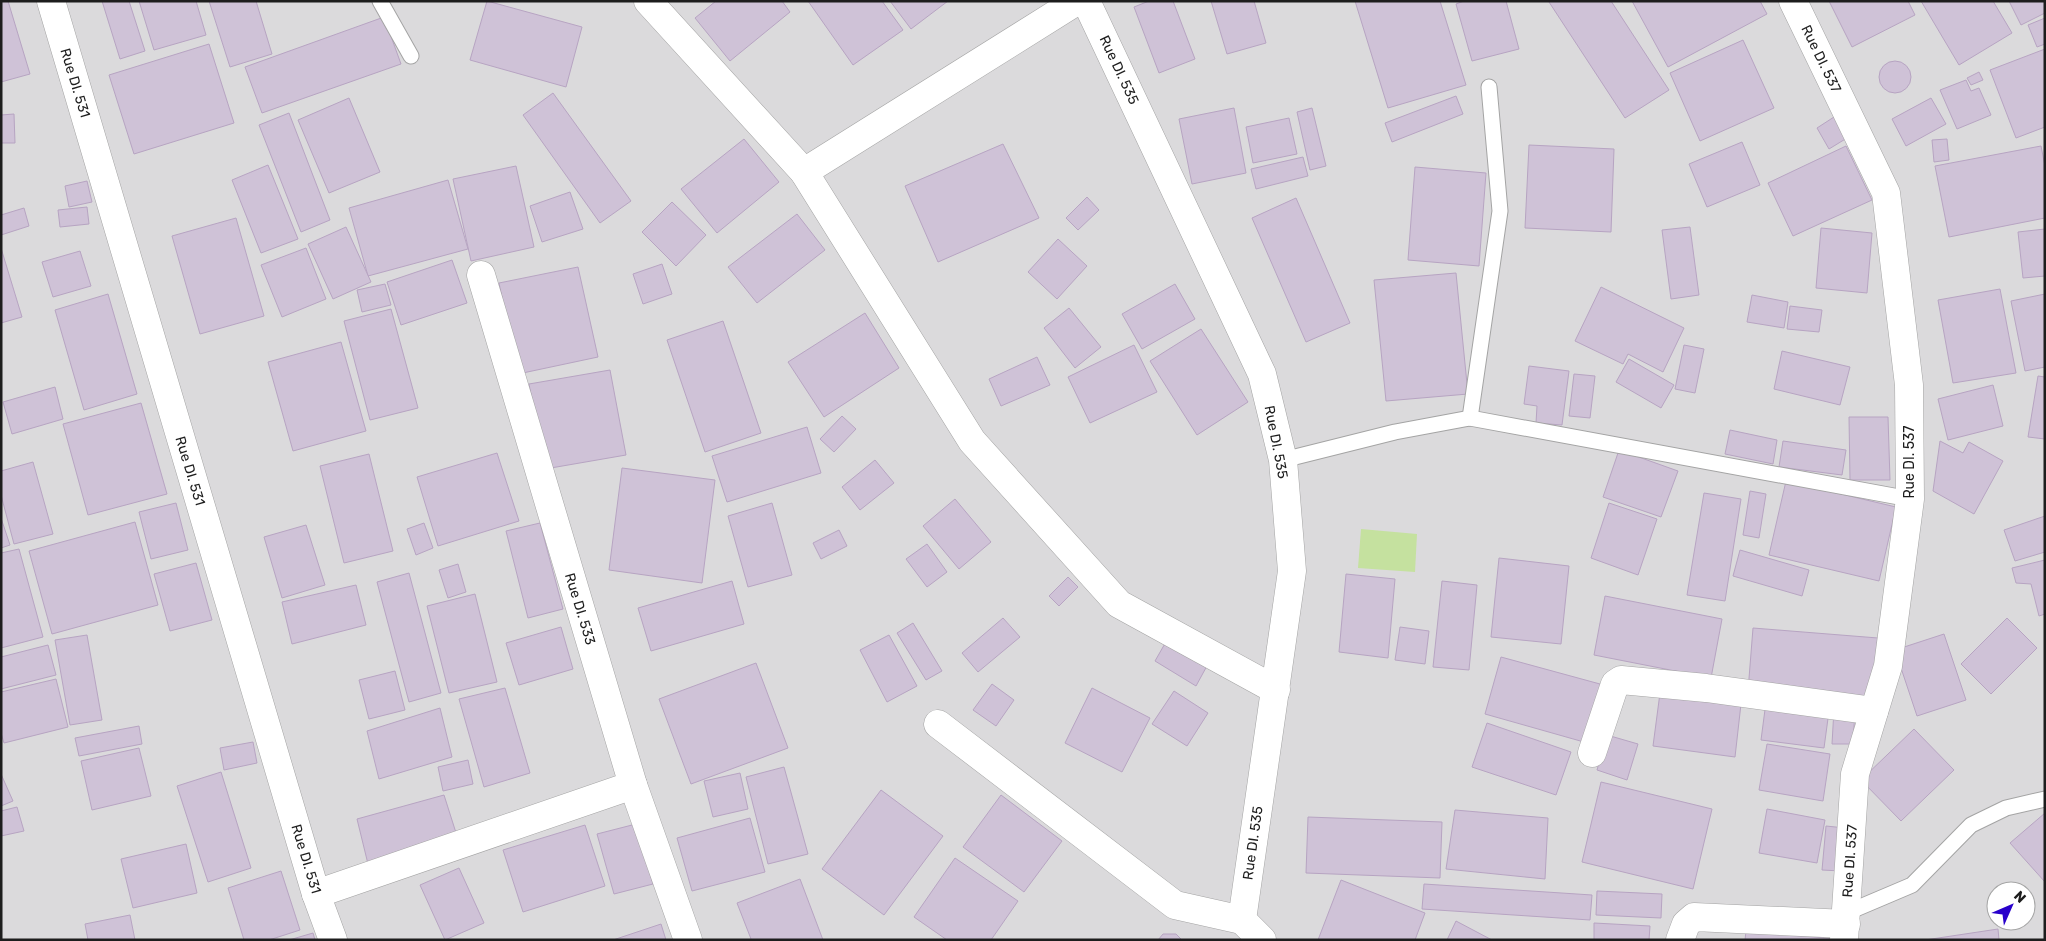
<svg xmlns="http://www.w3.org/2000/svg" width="2046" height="941" font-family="Rubik,sans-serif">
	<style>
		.residential { fill: #dbdadc; fill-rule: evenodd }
		.water { fill: #c5e19f }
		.building { fill: #cfc2d7; stroke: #b7a4c2 }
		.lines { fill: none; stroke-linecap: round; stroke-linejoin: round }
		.lane-casing { stroke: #a4a4a4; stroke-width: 17 }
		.street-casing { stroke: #a4a4a4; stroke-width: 29 }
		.lane { stroke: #fff; stroke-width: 15 }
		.street { stroke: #fff; stroke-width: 28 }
		.labels { text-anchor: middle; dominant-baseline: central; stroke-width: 5; stroke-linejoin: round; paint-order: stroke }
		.street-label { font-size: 14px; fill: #1d1d1d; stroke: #fff }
	</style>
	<rect width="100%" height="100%" fill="#eee2ef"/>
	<path class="residential" d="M 1,1 L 2045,1 L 2045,940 L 1,940 ZM 1996,891 L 2026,891 L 2026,921 L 1996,921 Z"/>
	<polygon class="water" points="1361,529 1417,534 1415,572 1358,568"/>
	<g class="building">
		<polygon points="1,1 8,1 30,74 1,82"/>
		<polygon points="102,1 129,1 145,51 120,59"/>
		<polygon points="139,1 196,1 206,35 154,50"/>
		<polygon points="209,1 256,1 272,54 230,67"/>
		<polygon points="487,1 582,27 566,87 470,60"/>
		<polygon points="716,1 782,1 790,12 730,61 695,18"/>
		<polygon points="808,1 882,1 903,30 853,65"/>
		<polygon points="890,1 948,1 911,29"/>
		<polygon points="1149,1 1173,1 1195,59 1159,73 1134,7"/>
		<polygon points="1211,1 1254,1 1266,43 1227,54"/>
		<polygon points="1355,1 1440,1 1466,85 1388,108"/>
		<polygon points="1464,1 1506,1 1519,49 1472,61 1456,4"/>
		<polygon points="1551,1 1611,1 1669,90 1625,118 1549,2"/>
		<polygon points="1632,1 1760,1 1767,14 1668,67"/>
		<polygon points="1829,1 1908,1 1915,15 1852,47"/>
		<polygon points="1921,1 1993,1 2012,33 1959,65"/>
		<polygon points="2009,1 2045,1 2045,13 2021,25"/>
		<polygon points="384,17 401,64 262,113 245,67"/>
		<polygon points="2045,18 2045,44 2037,47 2028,25"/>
		<polygon points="1743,40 1774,108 1700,141 1670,73"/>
		<polygon points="209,44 234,123 134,154 109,75"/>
		<polygon points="2045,49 2045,127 2016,138 1990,70"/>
		<circle cx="1895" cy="77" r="16"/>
		<polygon points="1979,72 1983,80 1971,85 1967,78"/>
		<polygon points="1966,80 1971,91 1979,88 1991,115 1957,129 1940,90"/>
		<polygon points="553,93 631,201 600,223 523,115"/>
		<polygon points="1456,96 1463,114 1392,142 1385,123"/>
		<polygon points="349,98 380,172 329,193 298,120"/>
		<polygon points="1931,98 1946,124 1906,146 1892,119"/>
		<polygon points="1234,108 1246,173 1192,184 1179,119"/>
		<polygon points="1312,108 1326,166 1310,170 1297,112"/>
		<polygon points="289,113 330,220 301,232 259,125"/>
		<polygon points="14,114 15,143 1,143 1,115"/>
		<polygon points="1834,117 1847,138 1829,149 1817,128"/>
		<polygon points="1289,118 1297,154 1253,163 1246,127"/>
		<polygon points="744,139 779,182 717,233 681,189"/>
		<polygon points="1947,139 1949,160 1934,162 1932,140"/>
		<polygon points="1742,142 1760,185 1707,207 1689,164"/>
		<polygon points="1003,144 1039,218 938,262 905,186"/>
		<polygon points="1529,145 1614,149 1611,232 1525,228"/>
		<polygon points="1846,146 1872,200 1793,236 1768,183"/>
		<polygon points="2041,146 2045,166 2045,218 1949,237 1935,166"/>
		<polygon points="1303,157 1308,176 1256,189 1251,169"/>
		<polygon points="268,165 298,239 261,253 232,180"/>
		<polygon points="516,166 534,247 471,261 453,179"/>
		<polygon points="1415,167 1486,173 1479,266 1408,260"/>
		<polygon points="448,180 468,249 368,276 349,208"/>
		<polygon points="87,181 92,202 69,207 65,186"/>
		<polygon points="570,192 583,229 542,242 530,206"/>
		<polygon points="1087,197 1099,210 1078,230 1066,218"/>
		<polygon points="1296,198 1350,323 1306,342 1252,218"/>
		<polygon points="672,202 706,235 676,266 642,232"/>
		<polygon points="87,207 89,224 60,227 58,210"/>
		<polygon points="24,208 29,226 1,235 1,215"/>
		<polygon points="797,214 825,250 757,303 728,267"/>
		<polygon points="236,218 264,316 200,334 172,236"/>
		<polygon points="346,227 371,282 333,299 308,244"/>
		<polygon points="1690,227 1699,295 1671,299 1662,230"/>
		<polygon points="1821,228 1872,233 1867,293 1816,288"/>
		<polygon points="2045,229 2045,276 2023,278 2018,232"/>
		<polygon points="1058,239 1087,266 1057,299 1028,272"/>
		<polygon points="1,248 22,317 1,323"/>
		<polygon points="306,248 326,299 282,317 261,265"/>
		<polygon points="80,251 91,286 53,297 42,262"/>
		<polygon points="452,260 467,303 401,325 387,282"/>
		<polygon points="662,264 672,294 643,304 633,274"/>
		<polygon points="578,267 598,357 518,374 499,283"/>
		<polygon points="1456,273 1468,394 1386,401 1374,280"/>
		<polygon points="385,284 391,305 362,312 357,290"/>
		<polygon points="1175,284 1195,319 1142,349 1122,314"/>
		<polygon points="1601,287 1684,328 1663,372 1628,354 1623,364 1575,341"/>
		<polygon points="2000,289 2016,373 1953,383 1938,300"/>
		<polygon points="108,294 137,394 84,410 55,310"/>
		<polygon points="2045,294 2045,367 2025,371 2011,301"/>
		<polygon points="1752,295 1788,302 1784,328 1747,322"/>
		<polygon points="1790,306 1822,310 1819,332 1787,329"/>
		<polygon points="1069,308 1101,347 1075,368 1044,328"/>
		<polygon points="391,309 418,408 370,420 344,321"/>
		<polygon points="865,313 899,368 824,417 788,362"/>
		<polygon points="723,321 761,433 705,452 667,340"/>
		<polygon points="1201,329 1248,402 1197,435 1150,361"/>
		<polygon points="341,342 366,431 293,451 268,362"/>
		<polygon points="1134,345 1157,392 1090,423 1068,377"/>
		<polygon points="1684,345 1704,349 1695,393 1675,389"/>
		<polygon points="1782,351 1850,367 1840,405 1774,389"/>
		<polygon points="1037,357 1050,385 1001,406 989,379"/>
		<polygon points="1629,359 1674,385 1661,408 1616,382"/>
		<polygon points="1529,366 1569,371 1562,425 1536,423 1537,406 1524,404"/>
		<polygon points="610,370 626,455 545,469 529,384"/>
		<polygon points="1574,374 1595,376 1590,418 1569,416"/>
		<polygon points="2038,376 2045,377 2045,439 2028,437"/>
		<polygon points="1993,385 2003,426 1948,440 1938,399"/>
		<polygon points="55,387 63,419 12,434 3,402"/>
		<polygon points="141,403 167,494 88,515 63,424"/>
		<polygon points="842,416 856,429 834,452 820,439"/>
		<polygon points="1849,417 1888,417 1890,480 1850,480"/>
		<polygon points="807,427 821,473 727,502 712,456"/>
		<polygon points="1730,430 1777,440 1773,464 1725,454"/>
		<polygon points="1783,441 1846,450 1842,475 1779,467"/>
		<polygon points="1940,441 1963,453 1969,442 2003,461 1974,514 1933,491"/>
		<polygon points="1619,450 1678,471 1661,517 1603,497"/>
		<polygon points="497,453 519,521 438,546 417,477"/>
		<polygon points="369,454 393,551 344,563 320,466"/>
		<polygon points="875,460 894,483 860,510 842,487"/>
		<polygon points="33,462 53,534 14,544 1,495 1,471"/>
		<polygon points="622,468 715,480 702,583 609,570"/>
		<polygon points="1786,481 1896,507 1879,581 1769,555"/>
		<polygon points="1750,491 1766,494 1759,538 1743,535"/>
		<polygon points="1704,493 1741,499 1725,601 1687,595"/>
		<polygon points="955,499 991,542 959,569 923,526"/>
		<polygon points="176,503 188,550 151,559 139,512"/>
		<polygon points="772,503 792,575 748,587 728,516"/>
		<polygon points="1609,503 1657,519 1638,575 1591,558"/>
		<polygon points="2045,516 2045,552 2015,561 2004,530"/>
		<polygon points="1,518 10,545 1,548"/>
		<polygon points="135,522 158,605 52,634 29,551"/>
		<polygon points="424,523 433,548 416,555 407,529"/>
		<polygon points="540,523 563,609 528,618 506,531"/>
		<polygon points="306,525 325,585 282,598 264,537"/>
		<polygon points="839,530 847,546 821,559 813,543"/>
		<polygon points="927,544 947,572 927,587 906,559"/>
		<polygon points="19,549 43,637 1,648 1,553"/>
		<polygon points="1740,550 1809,570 1802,596 1733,576"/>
		<polygon points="1499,558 1569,566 1561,644 1491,637"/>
		<polygon points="2045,560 2045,614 2039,616 2031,584 2016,583 2012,568"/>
		<polygon points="196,563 212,620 170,631 154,574"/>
		<polygon points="458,564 466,592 448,598 439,570"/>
		<polygon points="409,573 441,693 409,702 377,582"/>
		<polygon points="1346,574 1395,579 1388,658 1339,652"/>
		<polygon points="1068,577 1078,587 1059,606 1049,596"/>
		<polygon points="732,581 744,624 651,651 638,608"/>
		<polygon points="1442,581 1477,585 1469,670 1433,667"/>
		<polygon points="356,585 366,625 292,644 282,602"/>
		<polygon points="475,594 497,682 449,693 427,606"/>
		<polygon points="1605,596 1722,619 1711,678 1594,655"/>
		<polygon points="1003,618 1020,637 978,672 962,653"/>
		<polygon points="2007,618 2037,648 1991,694 1961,664"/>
		<polygon points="913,623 942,671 926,680 897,633"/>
		<polygon points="561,627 573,669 519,685 506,643"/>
		<polygon points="1400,627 1429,631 1425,664 1395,660"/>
		<polygon points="1753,628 1878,638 1874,701 1748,691"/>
		<polygon points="1944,634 1966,700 1917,716 1895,650"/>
		<polygon points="87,635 102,720 70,725 55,640"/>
		<polygon points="889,635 917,686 887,702 860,650"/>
		<polygon points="1167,640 1208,664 1196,686 1155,661"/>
		<polygon points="48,645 56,675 1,689 1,657"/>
		<polygon points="1501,657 1611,687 1591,744 1485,714"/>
		<polygon points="756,663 788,748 691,784 659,699"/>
		<polygon points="395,671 405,710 369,719 359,680"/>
		<polygon points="56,679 68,727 4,743 1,733 1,692"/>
		<polygon points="992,684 1014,700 996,726 973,710"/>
		<polygon points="505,688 530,773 484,787 459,699"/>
		<polygon points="1092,688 1150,718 1122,772 1065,743"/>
		<polygon points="1174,691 1208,713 1187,746 1152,724"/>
		<polygon points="1660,693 1741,704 1735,757 1653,746"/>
		<polygon points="1766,702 1829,711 1824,748 1761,740"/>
		<polygon points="440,708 452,757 379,779 367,731"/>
		<polygon points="1834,709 1855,710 1853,744 1832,744"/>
		<polygon points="1487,723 1571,752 1556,795 1472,767"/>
		<polygon points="139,726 142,744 79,756 75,738"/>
		<polygon points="1914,729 1954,770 1901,821 1861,780"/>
		<polygon points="1607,735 1638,744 1627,780 1597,770"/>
		<polygon points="253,742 257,763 224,770 220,748"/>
		<polygon points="1767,744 1830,754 1823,801 1759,790"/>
		<polygon points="139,748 151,796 92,810 81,761"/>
		<polygon points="468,760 473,784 443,791 438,767"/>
		<polygon points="784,767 808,854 768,864 746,777"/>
		<polygon points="221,772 251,868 208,882 177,786"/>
		<polygon points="740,773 748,809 713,817 704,781"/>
		<polygon points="1,774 13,801 1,806"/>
		<polygon points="1601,782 1712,809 1693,889 1582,862"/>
		<polygon points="881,790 943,836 884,915 822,869"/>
		<polygon points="444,795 457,836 368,864 357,819"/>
		<polygon points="1001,795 1062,841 1024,892 963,847"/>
		<polygon points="17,807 24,831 1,836 1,811"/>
		<polygon points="1767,809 1825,820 1817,863 1759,853"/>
		<polygon points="1455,810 1548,818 1545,879 1446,869"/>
		<polygon points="2045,813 2045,882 2010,843"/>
		<polygon points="1308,817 1442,822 1440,878 1306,873"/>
		<polygon points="750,818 765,872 692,891 677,838"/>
		<polygon points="636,824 653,884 614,894 597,834"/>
		<polygon points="585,825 605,886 523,912 503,850"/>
		<polygon points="1826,826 1845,828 1841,871 1822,870"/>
		<polygon points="186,844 197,893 133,908 121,859"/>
		<polygon points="955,858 1018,901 991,940 947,940 914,917"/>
		<polygon points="459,868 484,923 445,940 420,885"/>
		<polygon points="281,871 300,930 269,940 244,940 228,888"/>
		<polygon points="800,879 823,940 749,940 751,939 737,903"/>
		<polygon points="1341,880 1425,913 1415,940 1318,940"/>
		<polygon points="1424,884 1592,895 1590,920 1422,909"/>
		<polygon points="1597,891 1662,894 1661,918 1596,915"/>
		<polygon points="130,915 135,940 88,940 85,924"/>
		<polygon points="1456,921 1492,940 1447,940"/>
		<polygon points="1594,923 1650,926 1649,940 1594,940"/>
		<polygon points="661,924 666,940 613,940"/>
		<polygon points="1998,929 1999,940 1925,940"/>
		<polygon points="1746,931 1836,939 1836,940 1745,940"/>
		<polygon points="313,933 315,940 289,940"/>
		<polygon points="1163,934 1176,934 1182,940 1158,940"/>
	</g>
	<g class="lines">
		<g class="lane-casing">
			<g id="lane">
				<polyline points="380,1 411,56"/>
				<polyline points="1470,418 1500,211 1489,87"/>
				<polyline points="1283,460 1395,432 1470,418 1910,499"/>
				<polyline points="1846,913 1912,885 1971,825 2006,808 2045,799"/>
			</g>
		</g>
		<g class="street-casing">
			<g id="street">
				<polyline points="51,1 316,894 333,940"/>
				<polyline points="648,1 804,172 972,441 1119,604 1276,690"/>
				<polyline points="1086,1 1262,374 1283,460 1292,571 1242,920 1262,940"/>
				<polyline points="1793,1 1886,193 1909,385 1910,499 1888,666 1855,774 1844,940"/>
				<polyline points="804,172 1077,1"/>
				<polyline points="481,275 633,785 688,940"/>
				<polyline points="938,724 1175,905 1242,920"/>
				<polyline points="1592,753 1615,684 1621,680 1706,688 1874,711"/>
				<polyline points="316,894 633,785"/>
				<polyline points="1680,940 1686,924 1694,917 1846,924"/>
			</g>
		</g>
		<use href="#lane" class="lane"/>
		<use href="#street" class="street"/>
	</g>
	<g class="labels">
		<g class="street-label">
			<text transform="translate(1821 59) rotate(64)">Rue DI. 537</text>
			<text transform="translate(1119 70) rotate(65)">Rue DI. 535</text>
			<text transform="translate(75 83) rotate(73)">Rue DI. 531</text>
			<text transform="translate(1276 442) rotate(79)">Rue DI. 535</text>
			<text transform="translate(1909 462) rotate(-90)">Rue DI. 537</text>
			<text transform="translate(190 471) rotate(73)">Rue DI. 531</text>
			<text transform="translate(580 609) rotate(73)">Rue DI. 533</text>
			<text transform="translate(1253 843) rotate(-82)">Rue DI. 535</text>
			<text transform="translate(306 859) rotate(73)">Rue DI. 531</text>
			<text transform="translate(1850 861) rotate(-86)">Rue DI. 537</text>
		</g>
	</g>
	<rect width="2046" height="941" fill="none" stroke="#1d1d1d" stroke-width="5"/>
	<g transform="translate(2011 906) rotate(45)"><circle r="24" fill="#ffffff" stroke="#a5a5a5"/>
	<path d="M0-4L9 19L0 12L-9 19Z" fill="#2800cb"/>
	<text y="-8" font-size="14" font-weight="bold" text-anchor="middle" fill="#1d1d1d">N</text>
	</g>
</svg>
